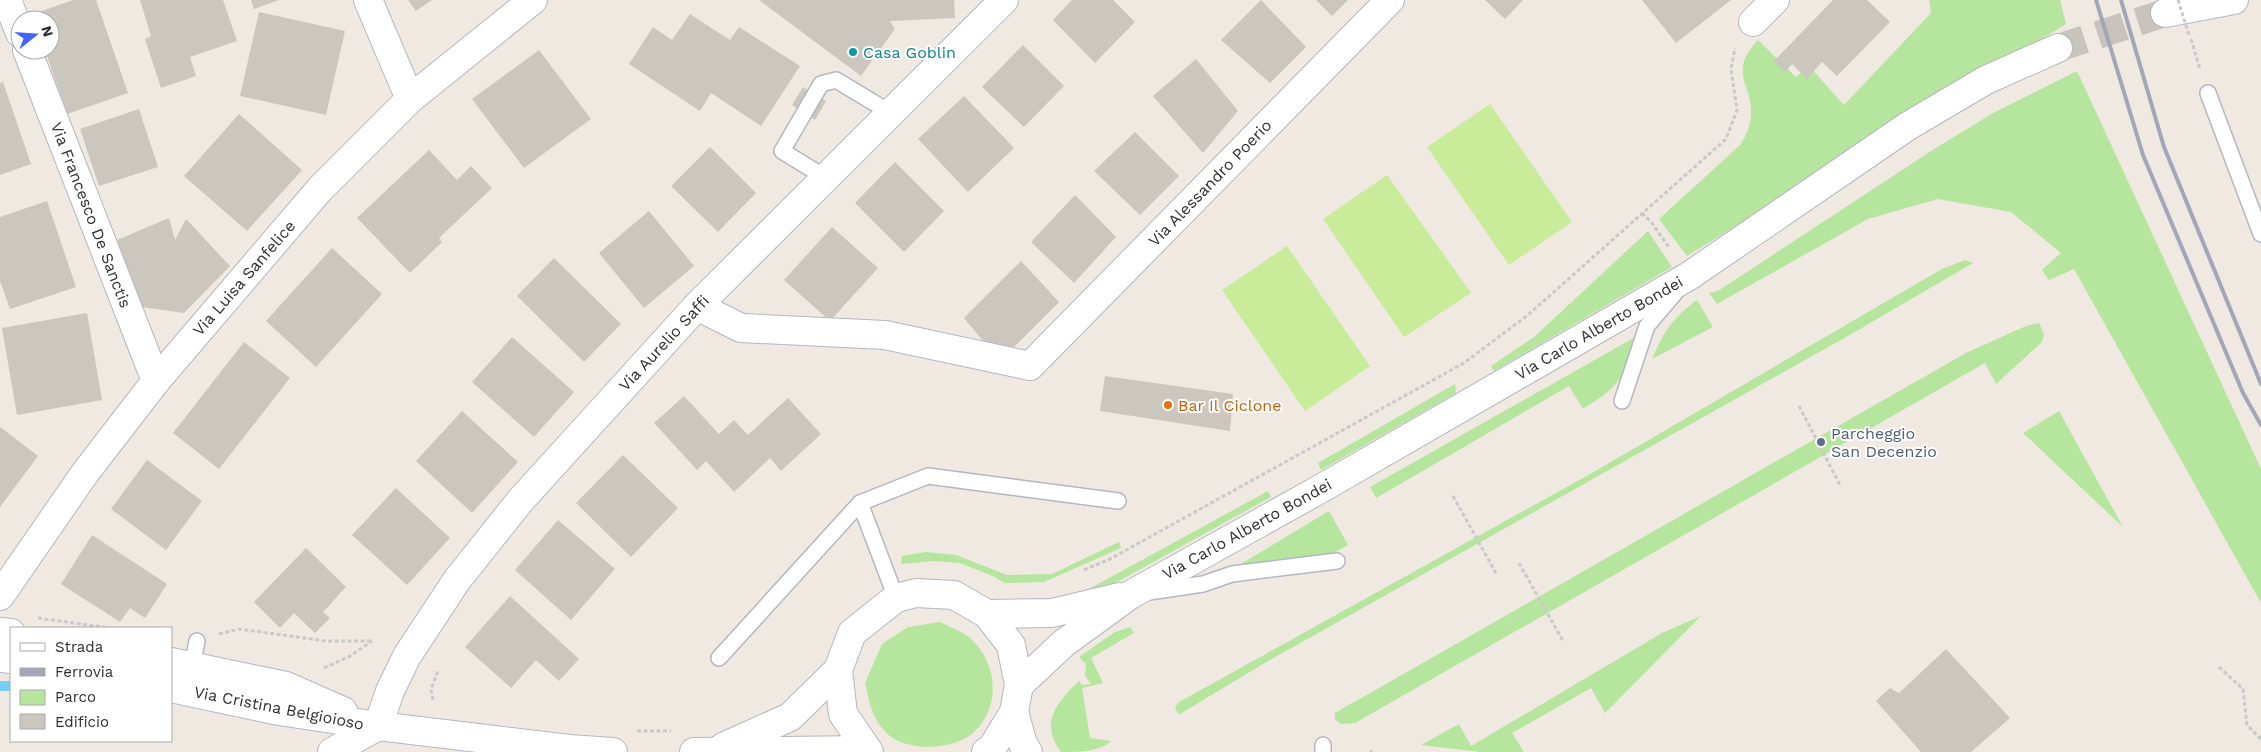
<svg xmlns="http://www.w3.org/2000/svg" width="2261" height="752" font-family="'Work Sans',sans-serif">
	<style>
		.green { fill: #b6e59e }
		.pitch { fill: #c9ec9a }
		.lines { fill: none; stroke-linecap: round; stroke-linejoin: round }
		.stream { stroke: #75cff0; stroke-width: 10 }
		.building { fill: #cbc7bf }
		.street-tunnel { stroke: #c8c4bd; stroke-width: 28; stroke-dasharray: 28 14; stroke-linecap: butt }
		.lane-casing { stroke: #b4b7c1; stroke-width: 18 }
		.street-casing { stroke: #b4b7c1; stroke-width: 30 }
		.secondary-casing { stroke: #b4b7c1; stroke-width: 30 }
		.path { stroke: #c9c9c9; stroke-width: 3; stroke-dasharray: 4 2.5; stroke-linecap: butt }
		.lane { stroke: #fff; stroke-width: 15 }
		.street { stroke: #fff; stroke-width: 28 }
		.secondary { stroke: #fff; stroke-width: 28 }
		.rail { stroke: #a3a6b8; stroke-width: 4 }
		.path-bridge { stroke: #c9c9c9; stroke-width: 3; stroke-dasharray: 4 2.5; stroke-linecap: butt }
		.culture-dot { fill: #0f9aa8; stroke: #fff; stroke-width: 2 }
		.food-dot { fill: #e8710a; stroke: #fff; stroke-width: 2 }
		.service-dot { fill: #5c6f8a; stroke: #fff; stroke-width: 2 }
		.labels { text-anchor: middle; dominant-baseline: central; stroke-width: 4; stroke-linejoin: round; paint-order: stroke }
		.culture-label { font-size: 16px; fill: #0d838f; stroke: #fff; text-anchor: start }
		.street-label { font-size: 16px; fill: #2e2e2e; stroke: #fff }
		.food-label { font-size: 16px; fill: #c56008; stroke: #fff; text-anchor: start }
		.service-label { font-size: 16px; fill: #4e5e75; stroke: #fff; text-anchor: start }
	</style>
	<rect width="100%" height="100%" fill="#efe9e1"/>
	<g class="green">
		<path d="M 1929,0 L 2060,0 L 2066,24 L 1687,256 L 1659,219 L 1740,145 C 1751,129 1754,113 1748,93 C 1745,84 1742,77 1743,67 C 1744,56 1751,48 1758,40 L 1796,77 L 1809,66 L 1844,105 L 1931,13 Z"/>
		<polygon points="2077,71 2261,469 2261,603 2074,269 2049,280 2042,270 2061,253 2011,212 1938,199 1868,219 1717,304 1709,293 1718,291 1931,151 1993,113"/>
		<polygon points="1648,231 1672,267 1494,371 1491,366 1534,337"/>
		<polygon points="1965,260 1973,263 1848,336 1268,661 1180,714 1177,712 1175,707 1179,702 1592,473 1942,269"/>
		<path d="M 1697,300 L 1713,327 L 1652,359 C 1664,331 1672,319 1697,300 Z"/>
		<polygon points="2039,323 2044,334 2042,342 1996,384 1985,363 1355,723 1341,724 1335,720 1335,713 1966,353 2026,326"/>
		<path d="M 1637,336 C 1622,380 1623,384 1583,409 L 1569,386 L 1376,498 L 1370,487 Z"/>
		<polygon points="1455,384 1456,393 1321,470 1318,463"/>
		<polygon points="2059,411 2123,527 2023,433"/>
		<polygon points="1268,491 1271,497 1119,581 1090,594 1070,596 1089,589"/>
		<polygon points="1329,511 1348,545 1327,557 1236,567"/>
		<polygon points="1119,542 1121,548 1044,582 1005,583 993,576 960,563 934,561 901,564 902,556 926,552 956,555 1007,575 1052,574"/>
		<polygon points="1701,616 1605,713 1591,688 1512,733 1524,752 1481,752 1421,745 1459,724 1471,746 1662,633"/>
		<path d="M 940,622 C 949,627 962,631 970,638 C 996,661 1002,704 976,730 C 957,750 913,752 891,737 C 886,733 879,725 876,719 C 870,710 868,694 865,683 L 882,644 L 908,627 Z"/>
		<path d="M 1130,627 L 1134,633 L 1091,658 L 1103,683 L 1082,688 L 1090,738 L 1111,741 C 1100,752 1076,752 1061,752 C 1039,721 1057,703 1079,681 L 1082,685 L 1091,684 L 1085,676 L 1086,664 L 1079,657 L 1115,632 Z"/>
	</g>
	<g class="pitch">
		<polygon points="1490,104 1572,222 1509,265 1427,147"/>
		<polygon points="1387,175 1471,293 1404,337 1323,219"/>
		<polygon points="1287,246 1370,366 1305,411 1222,290"/>
	</g>
	<g class="lines">
		<polyline class="stream" points="0,686 11,686"/>
	</g>
	<g class="building">
		<polygon points="73,0 96,0 128,93 67,114 45,50 50,50 50,20 35,20 33,14"/>
		<polygon points="140,0 223,0 237,41 190,57 196,76 161,88 145,39 151,36"/>
		<polygon points="251,0 279,0 254,9"/>
		<polygon points="408,0 432,0 416,11"/>
		<polygon points="759,0 954,0 955,18 890,21 895,29 861,76"/>
		<polygon points="1072,0 1113,0 1135,22 1095,63 1053,20"/>
		<polygon points="1261,0 1306,47 1270,83 1221,40"/>
		<polygon points="1316,0 1348,0 1332,16"/>
		<polygon points="1485,0 1523,0 1505,19"/>
		<polygon points="1642,0 1731,0 1676,43"/>
		<polygon points="1833,0 1867,0 1890,22 1837,76 1822,62 1807,79 1792,64 1785,72 1774,61"/>
		<polygon points="259,12 345,31 326,115 240,96"/>
		<polygon points="690,14 730,40 739,27 800,66 761,126 711,93 700,111 629,64 653,27 672,40"/>
		<polygon points="1023,45 1064,86 1024,127 982,87"/>
		<polygon points="539,50 591,119 524,168 472,99"/>
		<polygon points="1196,59 1238,111 1203,153 1153,96"/>
		<polygon points="3,82 31,164 0,175 0,83"/>
		<polygon points="803,87 826,101 815,120 792,105"/>
		<polygon points="964,96 1014,148 968,192 918,139"/>
		<polygon points="139,109 158,167 99,186 80,129"/>
		<polygon points="239,114 302,170 247,231 184,176"/>
		<polygon points="1135,132 1179,176 1140,215 1094,171"/>
		<polygon points="710,147 756,193 718,232 671,186"/>
		<polygon points="429,150 457,180 471,166 492,188 439,238 442,242 410,273 357,218"/>
		<polygon points="895,162 944,211 904,252 855,203"/>
		<polygon points="1075,195 1116,237 1074,283 1031,242"/>
		<polygon points="47,201 76,287 10,309 0,281 0,217"/>
		<polygon points="649,211 694,266 644,308 599,253"/>
		<polygon points="169,218 175,240 186,219 230,266 184,313 142,307 117,240"/>
		<polygon points="832,227 878,268 830,321 784,280"/>
		<polygon points="332,248 382,294 316,367 266,321"/>
		<polygon points="554,258 621,324 584,362 517,296"/>
		<polygon points="1021,261 1059,302 1013,348 987,346 964,318"/>
		<polygon points="87,313 102,400 17,415 2,328"/>
		<polygon points="512,337 574,392 534,437 472,382"/>
		<polygon points="244,342 290,378 219,469 173,433"/>
		<polygon points="1105,376 1233,394 1230,431 1100,411"/>
		<polygon points="684,396 719,434 734,420 748,435 788,398 821,434 781,471 770,458 734,492 706,461 697,470 654,423"/>
		<polygon points="462,411 518,462 472,513 416,461"/>
		<polygon points="0,427 38,456 0,507"/>
		<polygon points="623,455 678,508 631,557 576,503"/>
		<polygon points="147,460 202,501 166,550 111,509"/>
		<polygon points="396,488 450,538 407,585 352,535"/>
		<polygon points="558,520 615,569 571,620 515,570"/>
		<polygon points="92,535 167,584 145,618 130,608 120,622 61,584"/>
		<polygon points="306,548 346,587 323,612 330,618 315,633 294,613 280,628 254,602"/>
		<polygon points="510,596 579,659 559,681 536,660 511,688 465,647"/>
		<polygon points="1946,649 2010,718 1971,752 1921,752 1876,701 1890,688 1899,693"/>
	</g>
	<g class="lines">
		<polyline class="street-tunnel" points="2058,48 2165,13"/>
		<g class="lane-casing">
			<g id="lane">
				<polyline points="2208,93 2261,234"/>
				<polyline points="826,178 782,151 821,84 836,80 891,113"/>
				<polyline points="1622,401 1647,326 1676,292"/>
				<polyline points="860,503 896,598"/>
				<polyline points="1149,592 1203,584 1232,574 1337,561"/>
				<polyline points="719,658 860,503 928,476 1118,501"/>
				<polyline points="191,672 197,641"/>
				<polyline points="1323,752 1323,745"/>
			</g>
		</g>
		<g class="street-casing">
			<g id="street">
				<polyline points="7,0 20,33"/>
				<polyline points="368,0 410,99"/>
				<polyline points="2165,13 2234,0"/>
				<polyline points="1753,22 1775,0"/>
				<polyline points="27,50 156,381"/>
				<polyline points="697,306 741,328 885,335 1030,366 1390,0"/>
				<polyline points="0,596 85,473 156,381 320,189 410,99 533,0"/>
				<polyline points="987,614 1052,613 1119,597"/>
				<polyline points="1019,685 1064,643 1130,595 1322,488 1689,276 1908,126 1986,80 2058,48"/>
				<polyline points="332,752 378,726 390,691 407,656 457,580 520,501 697,306 1004,0"/>
			</g>
		</g>
		<g class="secondary-casing">
			<g id="secondary">
				<polyline points="0,632 11,633"/>
				<polyline points="0,658 11,659"/>
				<polyline points="171,662 286,686 343,711"/>
				<polyline points="171,688 279,711 378,726 569,749 613,752"/>
				<polyline points="1014,712 1023,744 1028,752"/>
				<polyline points="723,747 790,717 838,670"/>
				<polyline points="694,752 866,750"/>
				<polyline points="869,752 843,714 838,670 852,633 896,598 916,593 954,595 987,614 1011,645 1019,685 1014,712 992,748 986,752"/>
			</g>
		</g>
		<g class="path">
			<polyline points="2191,39 2200,69"/>
			<polyline points="1642,213 1652,223 1670,249"/>
			<polyline points="1799,406 1841,487"/>
			<polyline points="1453,496 1497,575"/>
			<polyline points="1519,563 1563,641"/>
			<polyline points="1084,570 1110,559 1464,363 1528,315 1726,139 1737,110 1731,69 1735,48"/>
			<polyline points="38,618 110,628"/>
			<polyline points="219,634 239,629 326,641 371,641"/>
			<polyline points="2219,667 2243,689 2247,725 2261,739"/>
			<polyline points="324,668 350,656 372,641"/>
			<polyline points="433,700 431,689 438,671"/>
			<polyline points="637,731 671,731"/>
			<polyline points="1371,752 1371,750"/>
		</g>
		<use href="#lane" class="lane"/>
		<use href="#street" class="street"/>
		<use href="#secondary" class="secondary"/>
		<g class="rail">
			<polyline points="2096,0 2143,155 2243,393 2261,425"/>
			<polyline points="2121,0 2164,147 2261,384"/>
		</g>
		<polyline class="path-bridge" points="2178,0 2189,35"/>
	</g>
	<circle class="culture-dot" cx="853" cy="52" r="5"/>
	<circle class="food-dot" cx="1168" cy="405" r="5"/>
	<circle class="service-dot" cx="1821" cy="442" r="5"/>
	<g class="labels">
		<g class="culture-label">
			<text x="863" y="52">Casa Goblin</text>
		</g>
		<g class="street-label">
			<text transform="translate(1210 183) rotate(-46)">Via Alessandro Poerio</text>
			<text transform="translate(91 215) rotate(69)">Via Francesco De Sanctis</text>
			<text transform="translate(244 278) rotate(-49)">Via Luisa Sanfelice</text>
			<text transform="translate(1599 328) rotate(-30)">Via Carlo Alberto Bondei</text>
			<text transform="translate(664 343) rotate(-47)">Via Aurelio Saffi</text>
			<text transform="translate(1247 529) rotate(-29)">Via Carlo Alberto Bondei</text>
			<text transform="translate(279 708) rotate(11)">Via Cristina Belgioioso</text>
		</g>
		<g class="food-label">
			<text x="1178" y="405">Bar Il Ciclone</text>
		</g>
		<g class="service-label">
			<text x="1831" y="433">Parcheggio<tspan x="1831" dy="18">San Decenzio</tspan></text>
		</g>
	</g>
	<rect x="10" y="627" width="162" height="115" fill="#ffffff" stroke="#ababab"/>
	<rect x="20" y="643" width="25" height="8" fill="#ffffff" stroke="#ababab"/>
	<text x="55" y="652" font-size="15" fill="#2e2e2e">Strada</text>
	<rect x="20" y="668" width="25" height="8" fill="#a3a6b8" stroke="#ababab"/>
	<text x="55" y="677" font-size="15" fill="#2e2e2e">Ferrovia</text>
	<rect x="20" y="690" width="25" height="15" fill="#b6e59e" stroke="#ababab"/>
	<text x="55" y="702" font-size="15" fill="#2e2e2e">Parco</text>
	<rect x="20" y="714" width="25" height="15" fill="#cbc7bf" stroke="#ababab"/>
	<text x="55" y="727" font-size="15" fill="#2e2e2e">Edificio</text>
	<g transform="translate(35 35) rotate(73)"><circle r="24" fill="#ffffff" stroke="#ababab"/>
	<path d="M0-4L9 19L0 12L-9 19Z" fill="#4264fb"/>
	<text y="-8" font-size="14" font-weight="bold" text-anchor="middle" fill="#2e2e2e">N</text>
	</g>
</svg>
